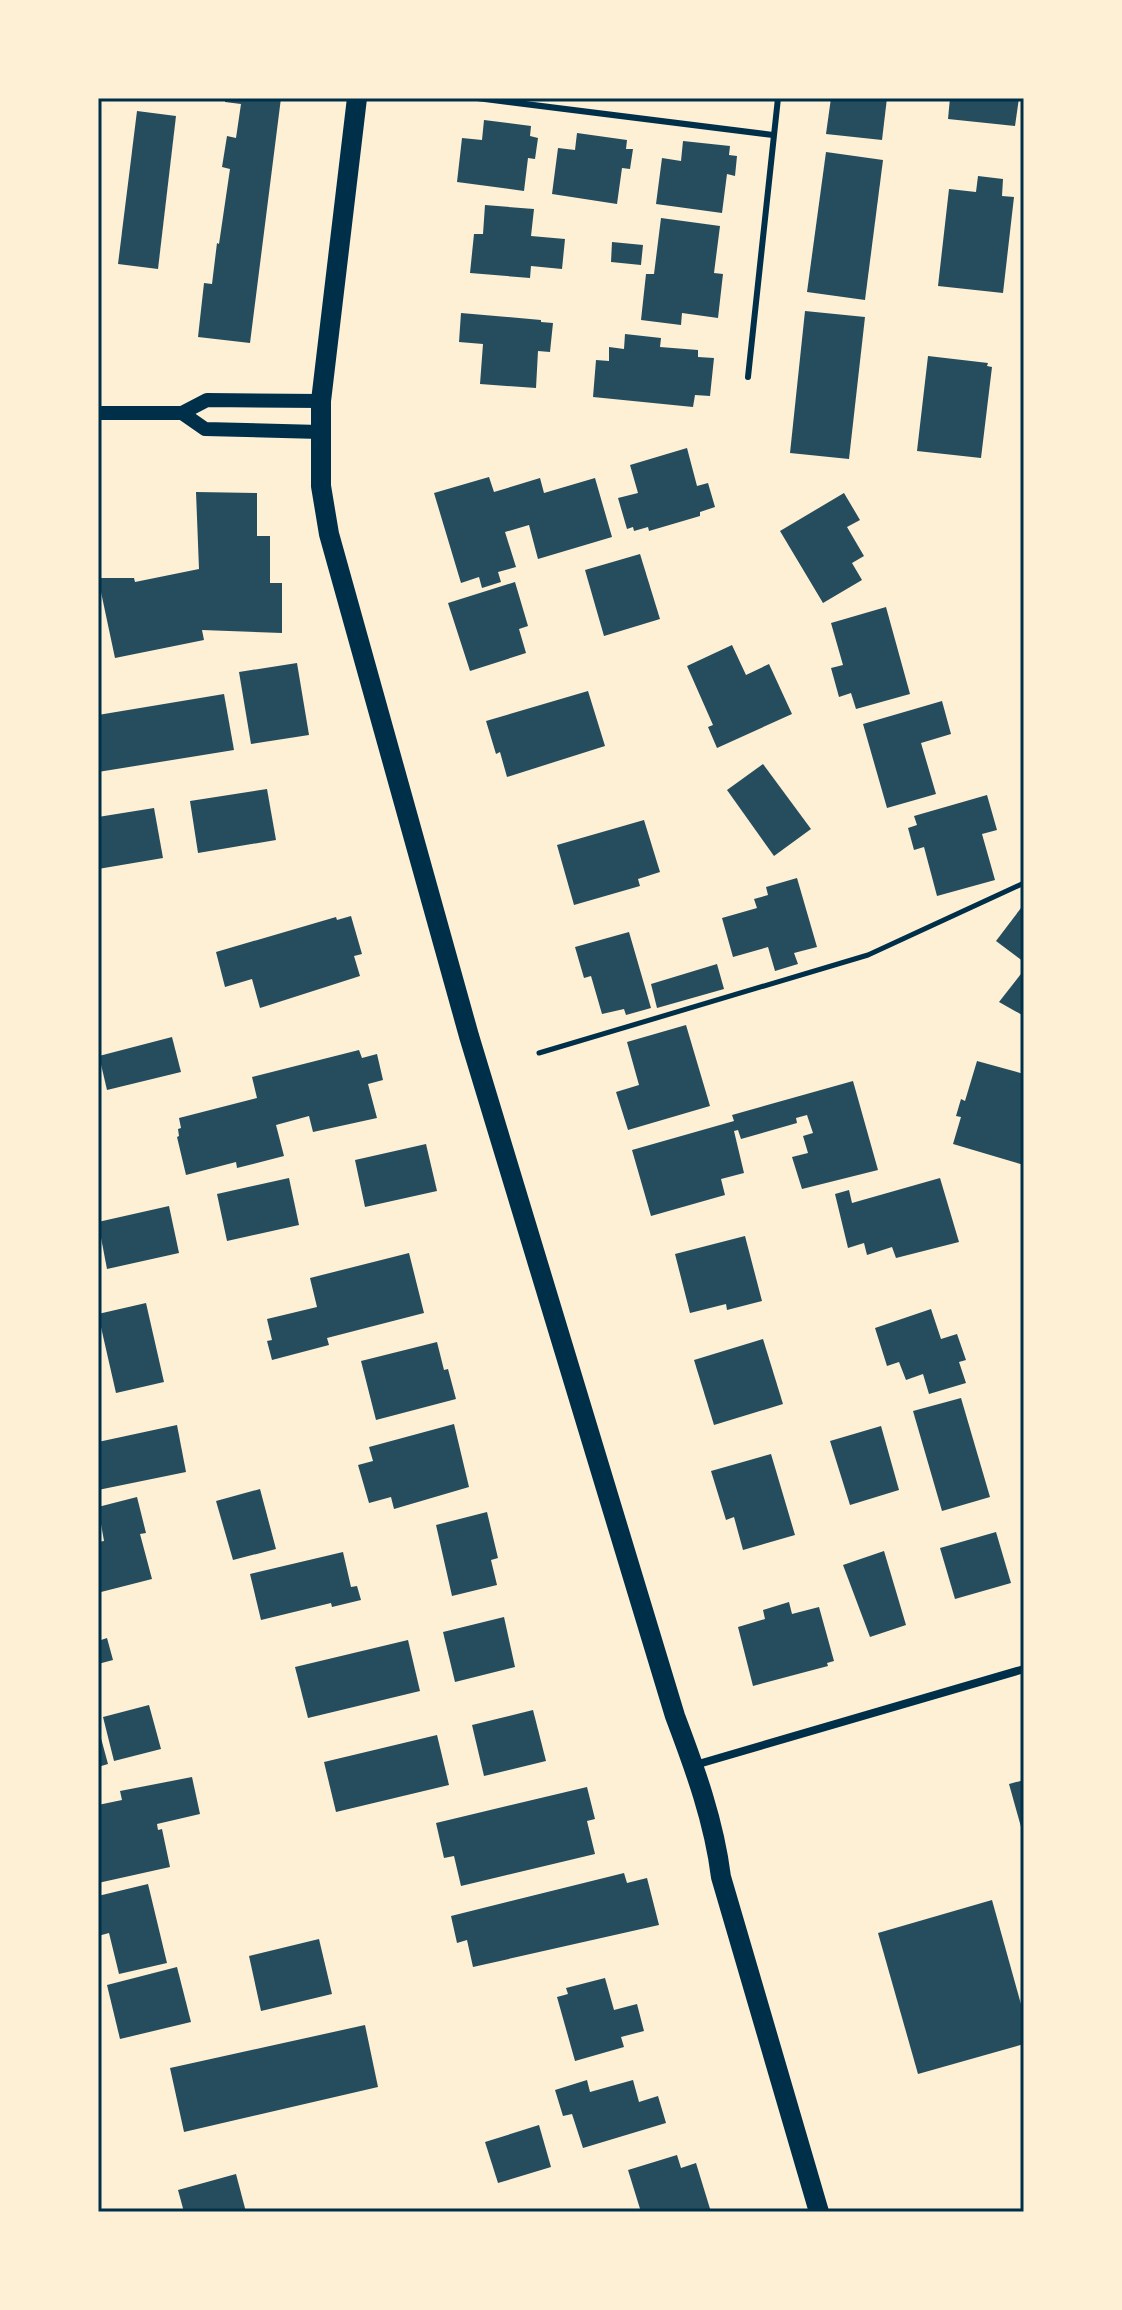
<svg xmlns="http://www.w3.org/2000/svg" width="1122" height="2310" font-family="'Times New Roman',serif">
	<style>
		.building { fill: #264d5e }
		.lines { fill: none; stroke-linecap: round; stroke-linejoin: round }
		.path { stroke: #003049; stroke-width: 5 }
		.service { stroke: #003049; stroke-width: 6 }
		.minor { stroke: #003049; stroke-width: 8 }
		.tertiary { stroke: #003049; stroke-width: 14 }
		.primary { stroke: #003049; stroke-width: 20 }
		.neatline { fill: none; stroke: #003049; stroke-width: 3 }
	</style>
	<rect width="100%" height="100%" fill="#fdf0d5"/>
	<g class="building">
		<polygon points="225,98 281,98 250,343 198,337 204,283 212,284 217,243 219,244 230,169 222,167 227,136 236,138 241,104 225,102"/>
		<polygon points="831,98 887,98 882,140 826,134"/>
		<polygon points="950,98 1019,98 1015,126 948,119"/>
		<polygon points="137,111 176,116 158,269 118,264"/>
		<polygon points="484,120 531,126 530,136 538,138 535,159 528,158 524,191 457,182 462,138 482,140"/>
		<polygon points="577,133 627,140 626,149 633,149 630,169 622,168 617,204 552,194 558,148 575,150"/>
		<polygon points="683,141 730,146 729,155 737,156 735,176 727,174 722,213 656,204 662,158 681,161"/>
		<polygon points="826,152 883,160 865,300 807,292"/>
		<polygon points="978,176 1003,179 1002,196 1014,197 1003,293 938,286 949,189 976,192"/>
		<polygon points="485,205 534,209 531,236 565,239 562,269 531,266 530,278 470,273 474,234 483,234"/>
		<polygon points="661,218 720,226 714,273 723,274 718,318 682,313 681,325 641,320 646,274 654,274"/>
		<polygon points="612,242 643,245 641,265 611,262"/>
		<polygon points="805,311 865,317 849,459 790,453"/>
		<polygon points="461,313 541,320 541,322 553,323 550,352 538,351 536,388 480,384 483,344 459,342"/>
		<polygon points="625,334 661,338 660,347 698,350 698,357 714,358 710,396 695,395 693,407 593,397 596,360 609,361 609,347 624,349"/>
		<polygon points="928,356 988,363 987,366 992,367 981,458 917,451"/>
		<polygon points="687,448 697,486 708,483 715,507 700,512 700,516 649,531 648,527 634,531 633,527 627,529 618,498 638,493 630,465"/>
		<polygon points="489,477 494,492 540,478 544,493 595,478 612,537 538,559 529,525 505,532 516,567 498,572 501,582 482,588 479,577 461,583 434,493"/>
		<polygon points="196,492 257,493 257,536 270,536 270,583 282,583 282,633 202,630 204,640 115,658 98,578 134,578 135,582 199,569"/>
		<polygon points="844,493 860,520 847,527 864,556 852,563 862,580 823,603 780,531"/>
		<polygon points="640,554 660,619 604,636 585,570"/>
		<polygon points="515,582 528,626 519,629 526,653 470,671 448,603"/>
		<polygon points="886,607 910,694 856,709 851,693 839,697 831,668 843,665 831,623"/>
		<polygon points="732,645 746,675 769,664 792,714 717,748 708,727 713,725 687,666"/>
		<polygon points="297,663 309,735 251,744 239,672"/>
		<polygon points="588,691 605,746 507,777 500,752 496,754 486,721"/>
		<polygon points="224,694 234,750 98,772 98,715"/>
		<polygon points="942,701 951,734 921,743 936,794 887,808 863,724"/>
		<polygon points="763,764 811,829 774,856 727,790"/>
		<polygon points="267,789 276,840 198,853 190,801"/>
		<polygon points="987,795 997,830 982,834 995,880 937,896 924,847 914,850 908,828 917,825 914,816"/>
		<polygon points="154,808 163,858 98,869 98,817"/>
		<polygon points="644,820 660,872 638,879 640,886 574,905 557,845"/>
		<polygon points="797,878 817,947 794,953 798,964 775,971 768,947 733,957 722,918 757,908 754,899 768,895 766,887"/>
		<polygon points="1024,904 1024,962 996,941"/>
		<polygon points="351,916 362,954 354,956 360,976 260,1008 252,979 225,987 216,952 336,917 337,920"/>
		<polygon points="629,932 651,1008 626,1015 624,1009 602,1014 591,976 584,978 575,947"/>
		<polygon points="717,964 724,989 657,1008 651,984"/>
		<polygon points="1024,970 1024,1016 999,1002"/>
		<polygon points="686,1025 710,1106 628,1130 616,1092 639,1085 627,1042"/>
		<polygon points="172,1037 181,1072 107,1090 99,1056"/>
		<polygon points="359,1050 362,1058 377,1054 383,1080 368,1084 377,1118 313,1132 309,1116 276,1125 284,1156 237,1168 236,1162 186,1175 177,1137 179,1136 178,1129 181,1128 179,1118 257,1098 252,1077"/>
		<polygon points="977,1061 1024,1074 1024,1165 953,1144 961,1117 956,1116 961,1099 965,1101"/>
		<polygon points="853,1081 878,1170 802,1189 792,1157 808,1153 803,1136 813,1133 807,1115 796,1118 797,1123 741,1139 738,1130 734,1131 744,1173 721,1179 725,1195 651,1216 632,1150 734,1121 732,1115"/>
		<polygon points="426,1144 437,1191 365,1207 355,1160"/>
		<polygon points="289,1178 299,1225 227,1241 217,1194"/>
		<polygon points="940,1178 959,1242 896,1258 892,1247 867,1255 864,1243 848,1248 835,1194 849,1190 852,1203"/>
		<polygon points="169,1206 179,1253 107,1269 98,1222"/>
		<polygon points="745,1236 762,1301 727,1310 726,1304 690,1313 675,1254"/>
		<polygon points="409,1253 424,1313 327,1338 329,1345 272,1360 267,1341 272,1340 267,1319 317,1307 310,1278"/>
		<polygon points="146,1303 164,1382 116,1393 98,1314"/>
		<polygon points="931,1309 941,1339 957,1334 966,1360 959,1362 966,1383 929,1394 923,1374 906,1380 899,1362 887,1366 875,1328"/>
		<polygon points="763,1339 783,1404 714,1425 694,1360"/>
		<polygon points="437,1342 444,1370 448,1369 456,1399 376,1420 361,1361"/>
		<polygon points="961,1398 990,1497 942,1511 913,1411"/>
		<polygon points="454,1424 469,1487 394,1509 391,1497 369,1503 358,1465 373,1461 369,1447"/>
		<polygon points="177,1425 186,1472 98,1490 98,1442"/>
		<polygon points="881,1426 899,1490 850,1505 830,1441"/>
		<polygon points="771,1454 795,1535 743,1550 734,1517 726,1520 711,1471"/>
		<polygon points="260,1489 276,1549 233,1560 216,1501"/>
		<polygon points="137,1497 146,1533 140,1534 152,1579 101,1592 98,1580 98,1542 104,1541 98,1507"/>
		<polygon points="487,1512 498,1558 491,1560 497,1585 452,1596 436,1525"/>
		<polygon points="996,1532 1011,1583 955,1599 940,1548"/>
		<polygon points="884,1551 906,1625 870,1637 843,1565"/>
		<polygon points="343,1552 351,1587 357,1586 361,1600 332,1607 331,1603 261,1620 250,1574"/>
		<polygon points="789,1602 792,1614 819,1607 834,1661 827,1663 828,1666 753,1686 738,1627 765,1619 763,1610"/>
		<polygon points="504,1617 515,1667 455,1682 443,1632"/>
		<polygon points="107,1638 113,1660 98,1664 98,1641"/>
		<polygon points="408,1640 420,1691 308,1718 295,1667"/>
		<polygon points="149,1705 161,1749 114,1761 103,1717"/>
		<polygon points="533,1710 546,1761 484,1776 472,1725"/>
		<polygon points="98,1727 108,1764 98,1767"/>
		<polygon points="437,1735 449,1785 336,1812 324,1762"/>
		<polygon points="192,1777 200,1814 157,1824 158,1830 162,1829 170,1867 98,1883 98,1805 122,1800 120,1791"/>
		<polygon points="1024,1780 1024,1834 1023,1834 1009,1784"/>
		<polygon points="587,1787 595,1819 587,1821 595,1854 461,1886 454,1856 444,1858 436,1823"/>
		<polygon points="624,1873 627,1883 647,1878 659,1925 473,1967 467,1940 457,1943 451,1916"/>
		<polygon points="148,1884 167,1963 119,1974 109,1933 98,1936 98,1896"/>
		<polygon points="992,1900 1024,2015 1024,2044 918,2074 878,1933"/>
		<polygon points="319,1939 332,1994 261,2011 249,1956"/>
		<polygon points="177,1967 191,2022 120,2039 107,1985"/>
		<polygon points="605,1978 614,2010 637,2004 644,2031 621,2037 624,2047 575,2061 557,1997 568,1994 566,1988"/>
		<polygon points="365,2025 378,2087 184,2132 170,2068"/>
		<polygon points="587,2080 590,2092 633,2080 639,2102 658,2096 666,2123 583,2148 572,2114 563,2116 555,2090"/>
		<polygon points="539,2125 551,2167 498,2183 485,2142"/>
		<polygon points="677,2155 681,2168 696,2163 711,2212 641,2212 628,2170"/>
		<polygon points="236,2174 246,2212 184,2212 178,2190"/>
	</g>
	<g class="lines">
		<polyline class="path" points="539,1053 868,955 1024,883"/>
		<g class="service">
			<polyline points="477,98 773,135"/>
			<polyline points="748,377 778,98"/>
		</g>
		<polyline class="minor" points="695,1765 1024,1669"/>
		<g class="tertiary">
			<polyline points="98,413 182,413 207,400 321,401"/>
			<polyline points="182,413 205,429 320,432"/>
		</g>
		<path class="primary" d="M 357,98 L 321,401 L 321,486 L 329,534 L 469,1036 L 675,1716 C 695,1769 714,1821 721,1877 L 819,2212"/>
	</g>
	<rect width="1122" height="2310" fill="none" stroke="#fdf0d5" stroke-width="200"/>
	<rect x="100" y="100" width="922" height="2110" class="neatline"/>
</svg>
